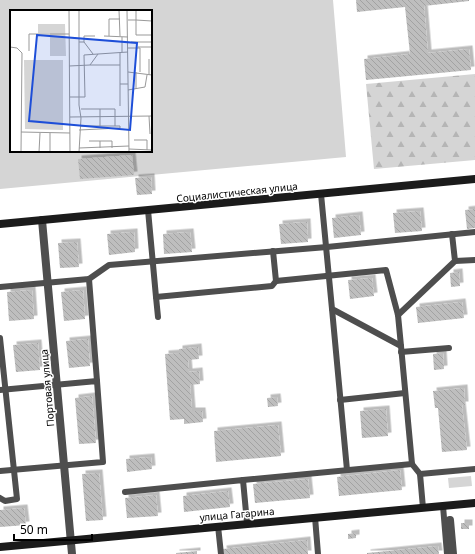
<svg xmlns="http://www.w3.org/2000/svg" width="475" height="554" font-family="'Noto Sans',sans-serif">
	<style>
		.green { fill: #d5d5d5; fill-rule: evenodd }
		.forest { fill: url(#forest-firs) }
		.building { fill: url(#building-back-hatch); filter: url(#shadow) }
		.lines { fill: none; stroke-linecap: round; stroke-linejoin: round }
		.lane { stroke: #4e4e4e; stroke-width: 6 }
		.street { stroke: #4e4e4e; stroke-width: 8 }
		.secondary { stroke: #1b1b1b; stroke-width: 8 }
		.labels { text-anchor: middle; dominant-baseline: central; stroke-width: 3; stroke-linejoin: round; paint-order: stroke }
		.street-label { font-size: 10px; fill: #000; stroke: #fff }
		.inset-road { fill: none; stroke: #999; stroke-width: 1 }
		.view { fill: #1d4ed8; fill-opacity: 0.15; stroke: #1d4ed8; stroke-width: 2 }
		.inset-edge { fill: none; stroke: #000; stroke-width: 2 }
	</style>
	<defs>
		<pattern id="forest-firs" width="22" height="20" patternUnits="userSpaceOnUse"><rect width="22" height="20" fill="#d5d5d5"/><path d="M5 1l3.5 6h-7zM16 11l3.5 6h-7z" fill="#b5b5b5"/></pattern>
		<pattern id="building-back-hatch" width="6" height="6" patternUnits="userSpaceOnUse"><rect width="6" height="6" fill="#bebebe"/><path d="M-1 5l2 2M0 0l6 6M5-1l2 2" fill="none" stroke="#a2a2a2"/></pattern>
		<filter id="shadow"><feDropShadow dx="3.5" dy="-3.5" stdDeviation="0" flood-color="#0004"/></filter>
	</defs>
	<rect width="100%" height="100%" fill="#fff"/>
	<g class="green">
		<path d="M 0,0 L 333,0 L 346,157 L 0,189 ZM 11,11 L 151,11 L 151,151 L 11,151 Z"/>
		<polygon points="471,476 472,486 449,488 448,478"/>
	</g>
	<polygon class="forest" points="475,74 475,160 374,169 366,84"/>
	<g class="building">
		<polygon points="356,0 469,0 469,1 424,6 428,53 469,49 471,70 366,80 364,59 410,54 405,7 357,12"/>
		<polygon points="132,155 134,175 80,179 78,159"/>
		<polygon points="151,177 152,194 137,195 135,178"/>
		<polygon points="475,209 475,228 467,229 465,210"/>
		<polygon points="420,211 422,231 395,233 393,213"/>
		<polygon points="359,215 361,235 334,238 332,218"/>
		<polygon points="307,222 308,242 281,244 279,224"/>
		<polygon points="134,232 135,252 109,255 107,234"/>
		<polygon points="190,232 192,252 164,254 163,234"/>
		<polygon points="77,242 79,267 60,268 58,243"/>
		<polygon points="459,272 460,286 451,287 450,273"/>
		<polygon points="372,278 374,296 350,299 348,280"/>
		<polygon points="32,290 34,319 9,321 7,292"/>
		<polygon points="83,290 85,319 64,321 61,292"/>
		<polygon points="462,302 464,318 418,323 416,307"/>
		<polygon points="88,339 90,366 69,368 66,341"/>
		<polygon points="38,343 40,370 16,372 13,345"/>
		<polygon points="198,347 199,359 188,360 189,372 199,371 200,384 190,385 192,411 202,411 203,422 184,424 184,419 170,420 165,354 179,353 179,349"/>
		<polygon points="443,353 444,369 434,370 433,354"/>
		<polygon points="464,388 465,405 462,405 467,450 442,452 438,408 435,408 433,391"/>
		<polygon points="92,396 96,443 79,444 75,398"/>
		<polygon points="277,397 278,406 268,407 267,398"/>
		<polygon points="386,409 388,436 362,438 360,411"/>
		<polygon points="278,425 281,456 216,462 214,431"/>
		<polygon points="151,457 152,469 127,472 126,459"/>
		<polygon points="400,470 402,490 339,496 337,477"/>
		<polygon points="99,473 103,520 86,521 82,474"/>
		<polygon points="308,479 310,498 255,503 253,484"/>
		<polygon points="228,491 230,507 184,512 183,496"/>
		<polygon points="156,495 158,516 127,518 125,498"/>
		<polygon points="24,508 26,525 0,527 0,510"/>
		<rect x="461" y="523" width="8" height="6"/>
		<polygon points="356,533 356,538 348,539 348,534"/>
		<polygon points="307,540 308,554 224,554 223,549"/>
		<polygon points="438,546 439,554 367,554 367,553"/>
		<polygon points="197,551 197,554 176,554 176,553"/>
	</g>
	<g class="lines">
		<g class="lane">
			<polyline points="321,194 332,309 401,346 412,464 420,474 423,508"/>
			<polyline points="148,210 156,297 272,286 276,281 386,270 398,315 401,346"/>
			<polyline points="273,251 276,281"/>
			<polyline points="455,261 475,260"/>
			<polyline points="89,279 97,381"/>
			<polyline points="0,287 89,279 109,265 327,247 475,232"/>
			<polyline points="156,297 158,317"/>
			<polyline points="332,309 347,470"/>
			<polyline points="398,315 455,261 452,234"/>
			<polyline points="0,338 17,499 5,501 0,498"/>
			<polyline points="401,352 449,348"/>
			<polyline points="0,390 97,381 103,462 0,471"/>
			<polyline points="340,400 405,393"/>
			<polyline points="420,474 475,469"/>
			<polyline points="243,480 412,464"/>
			<polyline points="125,492 243,480 247,523"/>
			<polyline points="443,506 447,554"/>
			<polyline points="315,517 318,554"/>
			<polyline points="218,526 221,554"/>
		</g>
		<g class="street">
			<polyline points="42,220 72,554"/>
			<polyline points="450,520 453,554"/>
		</g>
		<g class="secondary">
			<polyline points="0,224 475,179"/>
			<polyline points="0,547 475,503"/>
		</g>
	</g>
	<g class="labels">
		<g class="street-label">
			<text transform="translate(237 192) rotate(-6)">Социалистическая улица</text>
			<text transform="translate(47 388) rotate(-95)">Портовая улица</text>
			<text transform="translate(237 514) rotate(-5)">улица Гагарина</text>
		</g>
	</g>
	<g transform="translate(10 10)">
		<rect width="142" height="142" fill="#fff"/>
		<path d="M 14,50 L 53,50 L 53,120 L 15,119 Z" fill="#d5d5d5"/>
		<path d="M 28,14 L 55,14 L 56,46 L 40,46 L 40,23 L 28,23 Z" fill="#d5d5d5"/>
		<path class="inset-road" d="M 59,0 L 60,142M 69,0 L 69,95 L 71,108 L 69,142M 109,0 L 110,26M 117,0 L 119,142M 118,10 L 126,10 L 126,0M 142,11 L 126,10 L 126,25 L 142,25M 94,26 L 118,27M 99,26 L 99,9 L 110,9M 112,27 L 112,42M 69,32 L 74,32 L 83,44M 74,32 L 74,26 L 85,26M 121,32 L 142,32M 0,37 L 7,38 L 12,43 L 11,142M 128,37 L 142,37M 118,38 L 130,38 L 130,62M 19,41 L 19,24 L 59,24M 110,43 L 110,74M 139,49 L 139,65M 80,55 L 110,55M 59,56 L 80,55 L 88,44 L 118,42M 118,62 L 142,65M 126,62 L 126,79M 118,80 L 135,77 L 137,65M 60,87 L 75,87 L 74,45 L 88,44M 110,96 L 110,74 L 118,74M 71,99 L 90,99M 139,106 L 140,124M 60,107 L 142,106M 90,116 L 90,99 L 105,99 L 105,116M 69,120 L 110,118 L 110,116 L 71,116M 11,122 L 60,123M 124,130 L 137,130 L 137,140M 79,131 L 90,131 L 90,138M 90,131 L 102,131 L 102,138M 69,138 L 119,136M 119,139 L 142,140M 29,142 L 30,123M 40,142 L 40,123"/>
		<path class="view" d="M 27,25 L 127,33 L 120,120 L 19,111 Z"/>
		<rect width="142" height="142" class="inset-edge"/>
	</g>
	<path d="M14 534v6h78v-6" fill="none" stroke="#000000" stroke-width="2"/>
	<text x="20" y="534" font-size="12" fill="#000000" stroke="#ffffff" stroke-width="3" paint-order="stroke">50 m</text>
</svg>
